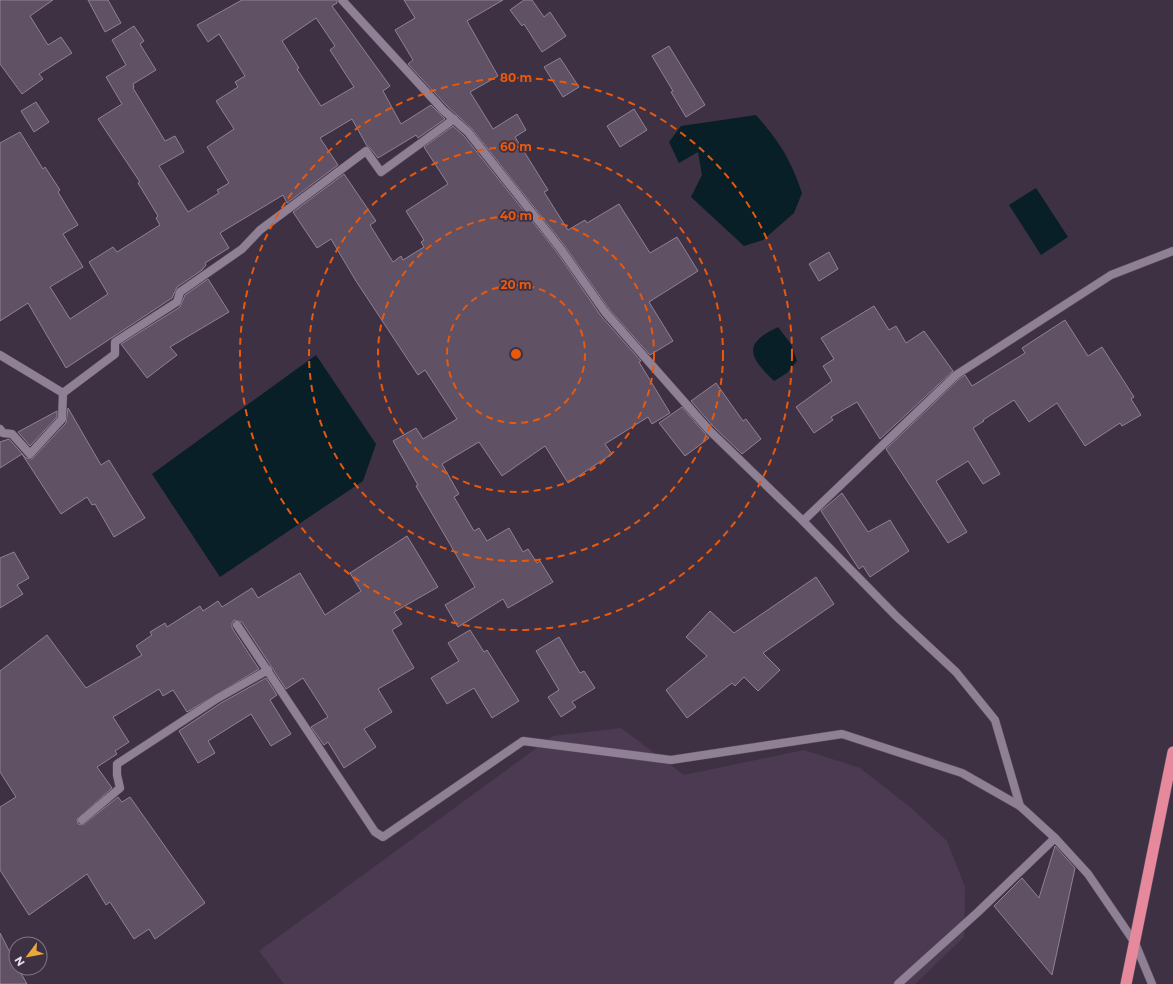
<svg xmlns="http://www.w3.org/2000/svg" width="1173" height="984" font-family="Montserrat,sans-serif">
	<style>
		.built { fill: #4c3a52 }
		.water { fill: #081f27 }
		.building { fill: #605165; stroke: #918196; fill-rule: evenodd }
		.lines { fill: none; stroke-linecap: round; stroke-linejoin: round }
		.service-casing { stroke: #5c505f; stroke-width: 9 }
		.minor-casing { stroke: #5c505f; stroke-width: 9 }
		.trunk-casing { stroke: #5c505f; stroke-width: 12 }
		.service { stroke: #908095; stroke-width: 8 }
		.minor { stroke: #908095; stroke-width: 8 }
		.trunk { stroke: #e6899c; stroke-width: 11 }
		.ring { fill: none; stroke: #e8590c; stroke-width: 2; stroke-dasharray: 7 5 }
		.centre { fill: #e8590c; stroke: #3f3144; stroke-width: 2 }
		.ring-label { font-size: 12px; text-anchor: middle; font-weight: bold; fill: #e8590c; stroke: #3f3144; stroke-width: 3.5; stroke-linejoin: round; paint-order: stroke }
	</style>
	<rect width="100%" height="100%" fill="#3f3144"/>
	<polygon class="built" points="621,728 684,775 804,750 860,768 910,807 947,841 965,887 964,937 915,984 284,984 259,951 553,736"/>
	<g class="water">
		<path d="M 756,115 C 780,143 790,158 802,193 L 794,213 L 763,240 L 744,246 L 691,197 L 702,175 L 698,152 L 679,163 L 669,142 L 681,126 Z"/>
		<polygon points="1036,188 1068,237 1041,255 1009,205"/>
		<path d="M 778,327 L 791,344 L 797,361 L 787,373 L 774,381 C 749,357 742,344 778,327 Z"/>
		<polygon points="316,355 376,444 363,481 220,577 152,474"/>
	</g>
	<g class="building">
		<polygon points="0,0 53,0 30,16 48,45 61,37 72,53 39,74 43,79 22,94 0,64"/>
		<polygon points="88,0 108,0 121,23 105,32"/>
		<path d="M 242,0 L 337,0 L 337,3 L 332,6 L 390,86 L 383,91 L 401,124 L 431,105 L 445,119 L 418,138 L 416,135 L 378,158 L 370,148 L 367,146 L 352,119 L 320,138 L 338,165 L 287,203 L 283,195 L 220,233 L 229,248 L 205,263 L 206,265 L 202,270 L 177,287 L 172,298 L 66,368 L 28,303 L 0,321 L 0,143 L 20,132 L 43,169 L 45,167 L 60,190 L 58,192 L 78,225 L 63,234 L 83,267 L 50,287 L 70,319 L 108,294 L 89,262 L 113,247 L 117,252 L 160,225 L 156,218 L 158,216 L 138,183 L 140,182 L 98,119 L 122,104 L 106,77 L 126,65 L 112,40 L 134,26 L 144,41 L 140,44 L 156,70 L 133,84 L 134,87 L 133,88 L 165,141 L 175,136 L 184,152 L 159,166 L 188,212 L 219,193 L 217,190 L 229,183 L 207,147 L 234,129 L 216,101 L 238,87 L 235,82 L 245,76 L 219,34 L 208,42 L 197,25 ZM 316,18 L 335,46 L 330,50 L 354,87 L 321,106 L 297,69 L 299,68 L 282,41 Z"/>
		<polygon points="404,0 503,0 467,21 498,76 470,92 493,129 517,114 526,130 515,137 548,190 544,192 568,230 585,220 587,223 619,204 650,253 677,237 698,271 649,302 673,341 650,355 609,309 564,245 472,129 447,106 408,64 413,60 395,30 415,18"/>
		<polygon points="524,0 532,0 544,17 550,12 566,36 542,52 524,24 522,26 510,10"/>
		<polygon points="669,46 705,105 686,117 671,92 673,91 652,56"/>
		<polygon points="560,58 579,87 563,97 544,67"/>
		<polygon points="36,102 49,122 34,132 21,111"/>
		<polygon points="634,109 647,130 620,147 607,126"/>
		<polygon points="453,126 464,136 556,251 601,316 641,361 639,362 670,413 652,424 648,417 605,444 612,454 568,483 545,446 502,476 479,442 442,464 459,494 454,497 474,531 479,528 487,541 509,528 523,552 528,549 537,563 540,561 553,582 508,608 503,599 458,627 445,605 475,587 416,486 418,485 393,441 416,428 423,439 457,419 425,370 418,375 356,281 331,239 317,248 293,212 344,174 376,221 370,225 393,262 401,256 403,260 424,247 421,242 424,240 406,211 448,184 424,147"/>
		<polygon points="829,252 838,269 819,281 809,264"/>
		<polygon points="208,279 229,312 170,347 177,355 147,378 121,344 180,307 185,295"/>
		<polygon points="874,306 889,330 896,326 906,343 924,331 953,371 880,439 857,402 831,417 833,420 814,433 796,407 832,381 823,366 834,359 821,338"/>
		<polygon points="1065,320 1088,356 1102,347 1134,397 1131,399 1141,415 1122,426 1120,423 1085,446 1057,403 1029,422 1014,400 983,420 984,421 973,428 1000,474 983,484 968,461 936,481 967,532 948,543 886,449 959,379 965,375 972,386 1025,353 1022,348"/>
		<polygon points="716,383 743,421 746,419 761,439 742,454 713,426 691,401"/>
		<polygon points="682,407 709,438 685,456 659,423"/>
		<polygon points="68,408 101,465 109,460 145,518 114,537 95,504 92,505 87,497 61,514 22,454 0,468 0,442 9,439 26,458 32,459 66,423"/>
		<polygon points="57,411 57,417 30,446 18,432"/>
		<polygon points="842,493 868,532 890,520 909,551 870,577 863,566 859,569 821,511"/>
		<polygon points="407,536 438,587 394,612 402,624 392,630 414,668 378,689 392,712 364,729 376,747 344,768 328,742 324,745 311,727 328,717 303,678 286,689 242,622 234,620 232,623 232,628 259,669 187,712 173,690 163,696 159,689 113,717 129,742 115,751 117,754 97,767 112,788 77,819 78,824 83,825 118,797 122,802 130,797 205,903 155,939 149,929 134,939 110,902 106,905 87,874 29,915 0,870 0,807 16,797 0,772 0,671 47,635 86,688 142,655 136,646 152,635 150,632 165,623 167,627 200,606 203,611 218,601 222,607 252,588 258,598 300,573 325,615 361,591 350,573"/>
		<polygon points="14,552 29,578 17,585 23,594 0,608 0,558"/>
		<polygon points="816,577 834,604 763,653 780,670 758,691 744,677 735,686 732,683 687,718 666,690 707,656 686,637 710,611 734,633"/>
		<polygon points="470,630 484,652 487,650 519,701 492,718 474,688 447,704 431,678 459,661 448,643"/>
		<polygon points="559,637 580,673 584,671 595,688 572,702 576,707 561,717 548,697 559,690 536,651"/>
		<polygon points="266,678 277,695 270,700 291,734 271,746 251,714 208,741 215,753 198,763 179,731 221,703"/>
		<polygon points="1055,846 1075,868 1052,975 994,906 1022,878 1039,898"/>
		<polygon points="0,933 16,964 16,968 18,968 27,984 0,984"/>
	</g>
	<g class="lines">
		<g class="service-casing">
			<polyline id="service" points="898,984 978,912 1055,838"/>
		</g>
		<g class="minor-casing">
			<g id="minor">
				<polyline points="342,0 443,110 468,132 560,248 605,312 709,430 803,521 896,616 956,672 995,720 1020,806 1055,838 1088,874 1135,943 1152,984"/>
				<polyline points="0,355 63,393"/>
				<polyline points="0,429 3,433 12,434 30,454 62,419 63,393 115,354 115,342 177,302 180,292 242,249 260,230 366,151 381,172 454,119"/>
				<polyline points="803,521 956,375 1111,275 1173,251"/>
				<polyline points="237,625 375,832 383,837 523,741 671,760 842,734 962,773 1020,806"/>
				<polyline points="82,820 120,788 117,775 117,764 218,698 268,670"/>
			</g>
		</g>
		<g class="trunk-casing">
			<polyline id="trunk" points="1126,984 1173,752"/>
		</g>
		<use href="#service" class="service"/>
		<use href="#minor" class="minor"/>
		<use href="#trunk" class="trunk"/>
	</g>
	<g class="ring">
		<circle cx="516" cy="354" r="69"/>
		<circle cx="516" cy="354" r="138"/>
		<circle cx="516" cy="354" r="207"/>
		<circle cx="516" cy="354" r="276"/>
	</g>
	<circle cx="516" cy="354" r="6" class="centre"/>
	<g class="ring-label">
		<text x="516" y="82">80 m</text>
		<text x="516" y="151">60 m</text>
		<text x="516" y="220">40 m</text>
		<text x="516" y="289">20 m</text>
	</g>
	<g transform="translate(28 956) rotate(238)"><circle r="19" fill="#3f3144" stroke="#827686"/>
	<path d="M0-3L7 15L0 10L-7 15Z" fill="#eca93a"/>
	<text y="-6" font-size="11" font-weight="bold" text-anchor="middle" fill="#e6dee9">N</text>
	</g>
</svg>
